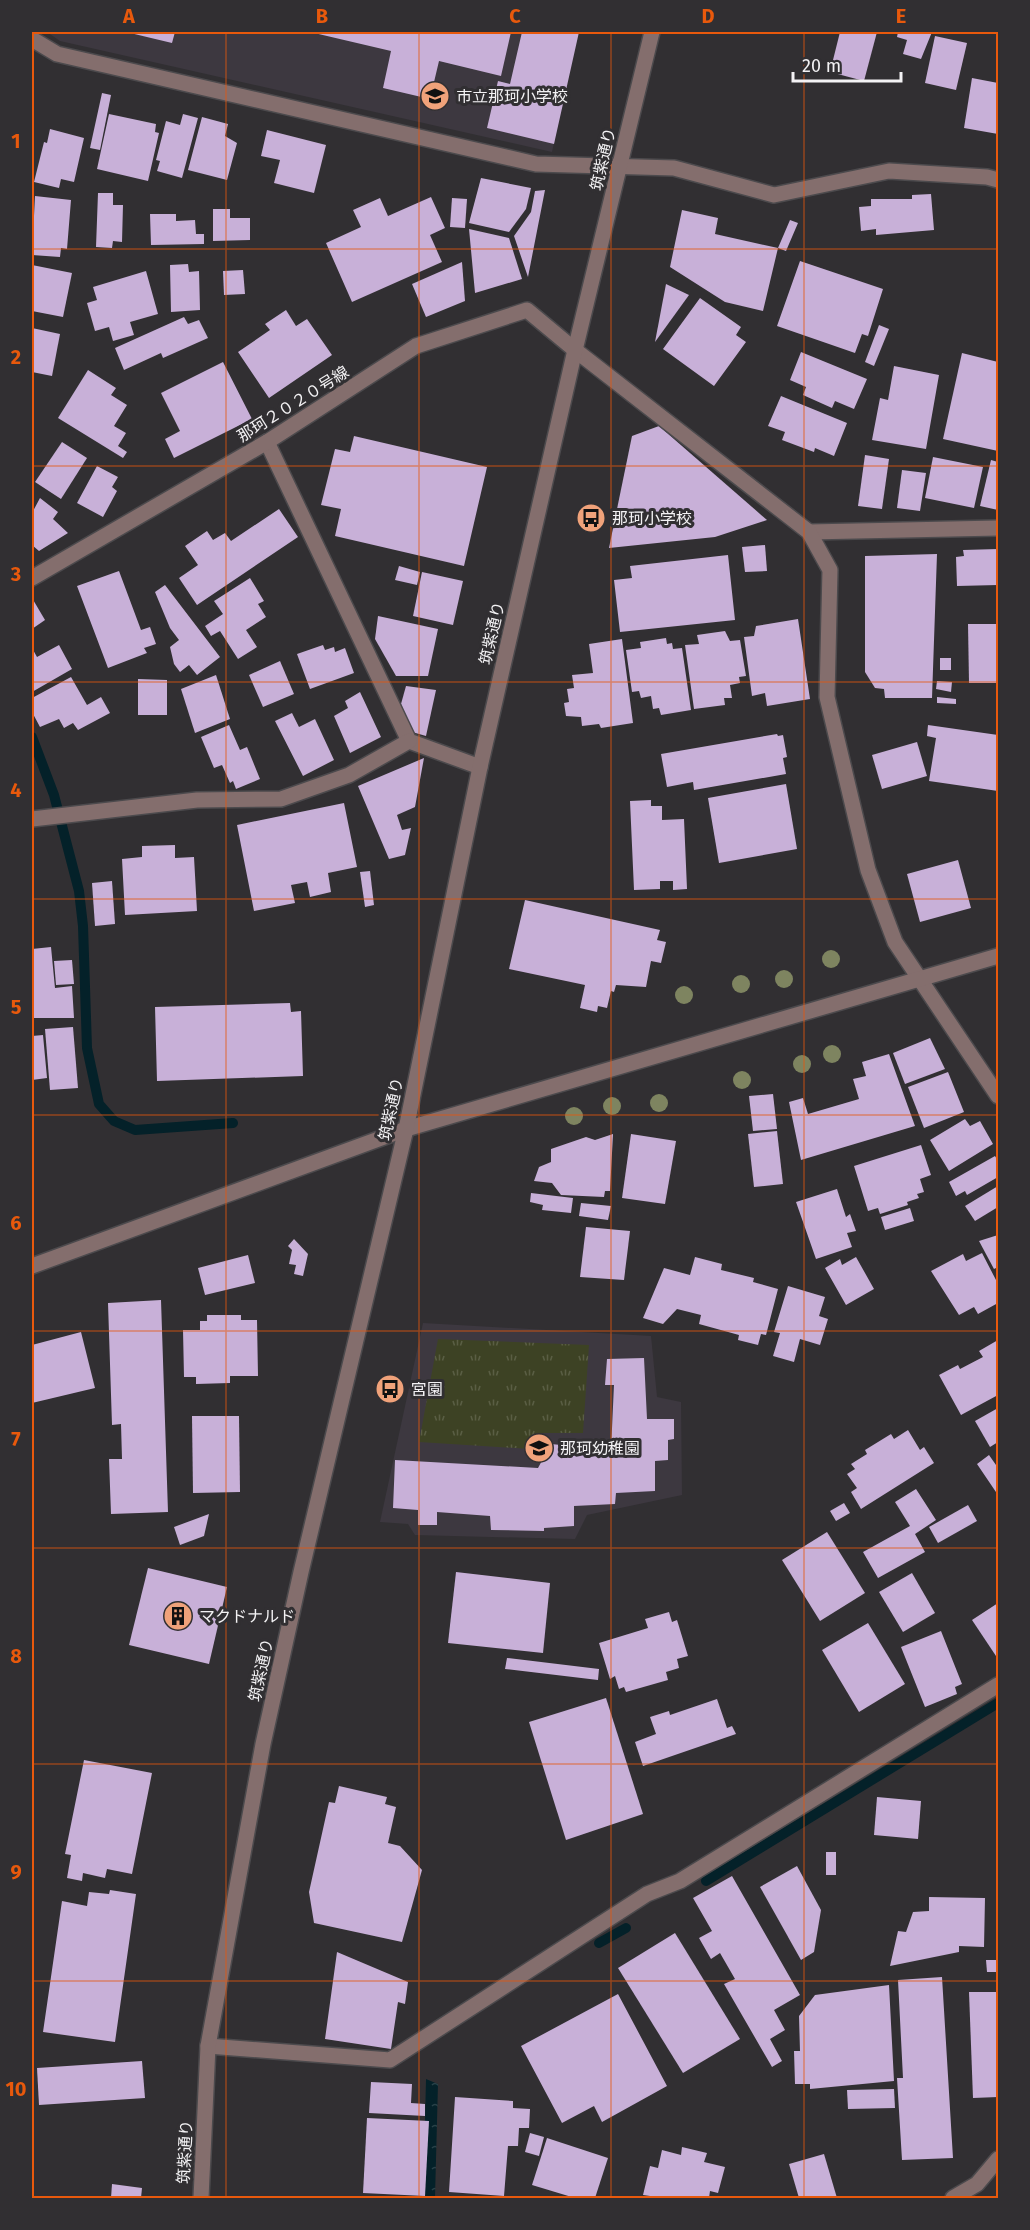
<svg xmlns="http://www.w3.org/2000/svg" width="1030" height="2230" font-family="'Fira Sans','Noto Sans JP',sans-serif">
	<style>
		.built { fill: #3d3840 }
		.park { fill: url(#park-tufts) }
		.water { fill: url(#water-ripples) }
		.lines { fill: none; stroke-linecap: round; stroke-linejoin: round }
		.stream { stroke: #042129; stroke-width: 10 }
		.building { fill: #c8b0d8 }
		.minor-casing { stroke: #4c4a4d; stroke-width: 18 }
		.minor { stroke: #846e6d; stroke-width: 15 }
		.tree { fill: #7e8460 }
		.grid { fill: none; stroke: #e8590c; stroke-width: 1.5; stroke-opacity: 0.55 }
		.labels { text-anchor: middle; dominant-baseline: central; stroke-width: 6; stroke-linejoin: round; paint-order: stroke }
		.poi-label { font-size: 16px; fill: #f3f2f4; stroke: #312f32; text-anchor: start }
		.street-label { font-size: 16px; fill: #f3f2f4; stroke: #312f32 }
		.neatline { fill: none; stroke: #e8590c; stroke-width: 2 }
		.grid-label { font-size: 20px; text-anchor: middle; font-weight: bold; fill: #e8590c }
	</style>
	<defs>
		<pattern id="park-tufts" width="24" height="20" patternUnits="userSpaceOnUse" patternTransform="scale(1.5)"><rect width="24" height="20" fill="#3d4224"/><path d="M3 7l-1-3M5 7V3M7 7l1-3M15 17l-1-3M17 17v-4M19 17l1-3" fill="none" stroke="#5a5e44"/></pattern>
		<pattern id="water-ripples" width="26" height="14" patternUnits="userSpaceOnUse" patternTransform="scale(1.5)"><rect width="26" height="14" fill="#042129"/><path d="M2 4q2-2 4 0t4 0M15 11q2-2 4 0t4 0" fill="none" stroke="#294249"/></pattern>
	</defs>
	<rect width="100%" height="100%" fill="#312f32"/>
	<g class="built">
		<polygon points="47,32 578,32 552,152 60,41"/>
		<polygon points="423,1323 651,1336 657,1397 681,1402 682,1495 587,1515 575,1539 415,1535 408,1524 380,1522"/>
	</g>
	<polygon class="park" points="438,1339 589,1345 583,1433 541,1433 530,1449 419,1442"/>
	<polygon class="water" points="426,2079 438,2084 435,2198 423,2198"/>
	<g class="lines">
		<g class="stream">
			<polyline points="32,737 54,795 79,891 83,926 87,1048 99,1104 114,1121 135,1130 233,1123"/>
			<polyline points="706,1881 998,1703"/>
			<polyline points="599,1943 626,1928"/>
		</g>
	</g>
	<g class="building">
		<polygon points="126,32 175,32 172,43"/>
		<polygon points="310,32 511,32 501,76 439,61 430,99 383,88 391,51"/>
		<polygon points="522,32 579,32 554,144 487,128 498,81 510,84"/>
		<polygon points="840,32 877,32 864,81 830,72"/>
		<polygon points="898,32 932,32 921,59 903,54 907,40 897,37"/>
		<polygon points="935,36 967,43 956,90 925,83"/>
		<polygon points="972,78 998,83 998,134 964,128"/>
		<polygon points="102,93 111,95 100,150 90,148"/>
		<polygon points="109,114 156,124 155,132 159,133 148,181 97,169"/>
		<polygon points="183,114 198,118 182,178 157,171 160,161 156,160 166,121 180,125"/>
		<polygon points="202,117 228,124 225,136 237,143 227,180 188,170"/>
		<polygon points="50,129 84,138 74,182 61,179 59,188 34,182 44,142 47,143"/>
		<polygon points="267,130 326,145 314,193 274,183 280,160 261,156"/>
		<polygon points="481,178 531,188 526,209 509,232 469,223"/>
		<polygon points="545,190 528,277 514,236 531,212 535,191"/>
		<polygon points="98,193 113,193 113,205 123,205 122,242 113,241 112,248 96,247"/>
		<polygon points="931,194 934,230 876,235 876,229 861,231 859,207 871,206 871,199 912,199 912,195"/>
		<polygon points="35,196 71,200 67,249 61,248 60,257 32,255"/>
		<polygon points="431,197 445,228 430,235 442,262 352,302 326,243 361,227 353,210 380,198 388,216"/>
		<polygon points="452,198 467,199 465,228 450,227"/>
		<polygon points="213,209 230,209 230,218 250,218 250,240 213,241"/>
		<polygon points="682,210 718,218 715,234 778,248 790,220 798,223 786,251 778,248 763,311 725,302 670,267"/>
		<polygon points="150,214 176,214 176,221 195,220 196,234 204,234 204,244 151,245"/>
		<polygon points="469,229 509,238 522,279 475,293"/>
		<polygon points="800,261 883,289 868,336 862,334 855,353 777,326"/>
		<polygon points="462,262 465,301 426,317 412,284"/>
		<polygon points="188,264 189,272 199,271 200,310 171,312 170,265"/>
		<polygon points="32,265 72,273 63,317 32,311"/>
		<polygon points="243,270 245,294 224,295 223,271"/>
		<polygon points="146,271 158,314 130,322 134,335 113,341 109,327 95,331 87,303 97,300 93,287"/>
		<polygon points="666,284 689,295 655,342"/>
		<polygon points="700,298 741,327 736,335 746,342 714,386 663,349"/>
		<polygon points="286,310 296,326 307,319 332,355 269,398 238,352 270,330 265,324"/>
		<polygon points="184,317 188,324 199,320 208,338 163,358 161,353 124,370 115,348"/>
		<polygon points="879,325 889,329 874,366 865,362"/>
		<polygon points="32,328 60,334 52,376 32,372"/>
		<polygon points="801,352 867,379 854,409 835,401 832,408 803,395 806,387 790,380"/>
		<polygon points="962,353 998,362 998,451 943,439"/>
		<polygon points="223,362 252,419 174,458 165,439 180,431 161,393"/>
		<polygon points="894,366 939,375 926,449 872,440 880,398 888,400"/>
		<polygon points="88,370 116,388 111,395 127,405 114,426 126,433 118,446 127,452 123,458 58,418"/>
		<polygon points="781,396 847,423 834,456 815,448 814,452 782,440 785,432 768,426"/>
		<polygon points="659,426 767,520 715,537 609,548 632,436"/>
		<polygon points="354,436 487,467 464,566 335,536 341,509 321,505 335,449 350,452"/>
		<polygon points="62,442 87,458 61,499 35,482"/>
		<polygon points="865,455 889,459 882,509 858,506"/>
		<polygon points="933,457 983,467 974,508 925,498"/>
		<polygon points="991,460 998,462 998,510 980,506"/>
		<polygon points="97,466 118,477 112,487 117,491 103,517 77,503"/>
		<polygon points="902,470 926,473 920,511 897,508"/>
		<polygon points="40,498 58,512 53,519 68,533 39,551 32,545 32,513"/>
		<polygon points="279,509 298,537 197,605 179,578 198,565 185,546 207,531 213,540 225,533 231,541"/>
		<polygon points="765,545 767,571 745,572 742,547"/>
		<polygon points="998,549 998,585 957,586 956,557 964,556 963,550"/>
		<polygon points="937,554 932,698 885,698 884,689 875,688 865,672 865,556"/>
		<polygon points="728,555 735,620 620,632 614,580 632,578 630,566"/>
		<polygon points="399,566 420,572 417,585 395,580"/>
		<polygon points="119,571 141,630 150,627 156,644 144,648 147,653 108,668 77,586"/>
		<polygon points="422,572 463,581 453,625 413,616"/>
		<polygon points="250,578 264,601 258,604 266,617 246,630 257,647 238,659 220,631 211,636 205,626 223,614 214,601"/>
		<polygon points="165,585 220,657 197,675 189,665 180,672 174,664 170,647 179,640 170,628 155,592"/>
		<polygon points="32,598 45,620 32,629"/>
		<polygon points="378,616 438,629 428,676 396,676 375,639"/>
		<polygon points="798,619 810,699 767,706 765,693 752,696 744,637 754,636 756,626"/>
		<polygon points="968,624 998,624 998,683 969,683"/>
		<polygon points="725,631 730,641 740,640 746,676 739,677 740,683 730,685 732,698 724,698 725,705 694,709 685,645 699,644 697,635"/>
		<polygon points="666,638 667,644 672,643 673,649 682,648 691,710 661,715 659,708 653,709 651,696 641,698 639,691 632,692 626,650 641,648 640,642"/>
		<polygon points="622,639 633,723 601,728 599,724 582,726 581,717 566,716 564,703 569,702 567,689 574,688 572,675 593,673 589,644"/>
		<polygon points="59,645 72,669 32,692 32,648 37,657"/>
		<polygon points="323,645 325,650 334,647 335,652 345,648 354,673 310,689 297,654"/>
		<rect x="940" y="658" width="11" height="12"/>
		<polygon points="280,661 294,694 263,707 249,675"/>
		<polygon points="216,675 230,719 195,733 181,689"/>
		<polygon points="71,677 87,705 101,697 110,713 78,730 73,723 64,728 59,719 40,727 32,712 32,698"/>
		<polygon points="138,679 167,680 167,715 138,715"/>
		<polygon points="937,681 952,682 951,692 936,689"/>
		<polygon points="406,686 436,690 426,736 412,732 401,704"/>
		<polygon points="360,692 381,737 350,753 334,716 348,708 345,701"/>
		<polygon points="937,697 956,699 956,704 937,703"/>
		<polygon points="292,713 299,727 315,719 334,760 303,776 275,721"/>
		<polygon points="229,725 240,750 247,747 260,779 236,789 233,781 230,783 222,765 214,768 201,737"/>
		<polygon points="928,725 998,735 998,791 929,781 936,738 927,736"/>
		<polygon points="777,734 778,736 783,735 787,757 783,758 786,774 694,790 693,782 667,787 661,754"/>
		<polygon points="917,742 927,776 882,789 872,755"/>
		<polygon points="424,758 415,807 397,815 402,830 411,828 405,855 389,859 358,786"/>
		<polygon points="786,784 797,849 719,863 708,798"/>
		<polygon points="651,800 651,806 662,806 662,820 684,819 687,889 673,890 673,881 660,881 660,889 634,890 630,801"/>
		<polygon points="344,803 357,867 328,873 331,892 310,897 307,882 291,885 295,903 254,911 237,825"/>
		<polygon points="175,845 175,858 194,857 197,911 125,915 122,859 142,857 142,846"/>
		<polygon points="958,860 971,908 920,922 907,874"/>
		<polygon points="370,871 374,905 365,907 360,872"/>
		<polygon points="112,881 115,924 95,926 92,883"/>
		<polygon points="525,900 660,930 657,940 666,942 661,963 651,961 646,987 616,985 614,992 611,991 607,1008 598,1006 597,1012 580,1008 585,985 509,969"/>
		<polygon points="51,947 55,988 72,986 74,1018 32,1018 32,949"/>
		<polygon points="72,960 74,984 56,985 54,961"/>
		<polygon points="290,1003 291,1012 301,1011 303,1076 157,1081 155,1007"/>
		<polygon points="73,1027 78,1088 50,1090 45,1029"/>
		<polygon points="43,1035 47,1078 32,1080 32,1036"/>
		<polygon points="930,1038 945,1069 905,1084 893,1053"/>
		<polygon points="889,1054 915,1126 801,1160 789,1102 803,1098 808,1114 859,1099 853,1079 866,1076 862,1062"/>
		<polygon points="948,1072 964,1112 924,1128 908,1087"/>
		<polygon points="773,1094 777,1129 753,1131 749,1096"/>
		<polygon points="965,1119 970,1126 980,1121 993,1144 949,1171 930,1140"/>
		<polygon points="777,1131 783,1184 754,1187 748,1134"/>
		<polygon points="613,1134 610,1191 605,1191 604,1197 561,1195 552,1183 534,1181 539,1167 551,1162 551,1149 586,1137 595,1140"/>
		<polygon points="631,1134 676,1141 665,1204 622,1198"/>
		<polygon points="921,1145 931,1175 920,1179 924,1192 917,1194 919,1198 907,1202 908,1205 880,1214 878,1208 868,1211 854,1166"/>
		<polygon points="995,1156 998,1161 998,1177 967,1195 965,1191 956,1196 949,1182"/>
		<polygon points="998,1186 998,1207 975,1221 965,1206"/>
		<polygon points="837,1189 846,1217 850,1214 856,1231 847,1233 852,1247 816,1259 796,1202"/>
		<polygon points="531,1193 573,1198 571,1213 542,1210 543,1205 530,1202"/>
		<polygon points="581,1203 611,1206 608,1220 579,1216"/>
		<polygon points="910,1208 914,1221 885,1230 881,1217"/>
		<polygon points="586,1227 630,1231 624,1280 580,1277"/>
		<polygon points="998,1235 998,1267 994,1269 979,1241"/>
		<polygon points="294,1239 308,1254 303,1276 294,1274 296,1265 289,1264 292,1250 288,1246"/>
		<polygon points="982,1253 996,1280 998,1278 998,1303 978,1314 974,1307 959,1315 931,1271 963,1254 966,1261"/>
		<polygon points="248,1255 255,1283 205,1295 198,1268"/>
		<polygon points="695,1257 722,1264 721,1270 754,1278 753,1282 778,1289 766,1335 761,1334 758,1345 738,1340 739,1335 699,1324 701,1315 677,1309 663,1324 643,1318 664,1268 690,1275"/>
		<polygon points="856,1257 874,1289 846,1305 825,1268 840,1259 842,1265"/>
		<polygon points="788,1286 825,1297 819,1316 828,1319 820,1345 800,1339 794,1362 773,1356 780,1333 774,1332"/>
		<polygon points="161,1300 168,1512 111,1514 109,1459 122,1459 121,1424 112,1425 108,1303"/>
		<polygon points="207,1315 241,1315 241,1320 257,1320 258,1376 230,1376 230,1383 196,1384 196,1377 184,1377 183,1330 200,1330 200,1321 207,1321"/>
		<polygon points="81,1332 95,1388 32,1403 32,1345"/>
		<polygon points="998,1340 998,1395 961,1415 939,1375 958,1365 960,1369 983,1357 979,1351"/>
		<polygon points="644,1358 647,1419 674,1419 674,1439 668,1440 668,1460 655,1461 655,1491 616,1493 615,1504 574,1506 574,1526 544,1528 544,1531 491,1530 490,1516 437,1512 437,1525 418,1525 418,1510 393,1508 395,1460 538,1468 551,1444 611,1450 614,1385 605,1385 607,1359"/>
		<polygon points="998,1408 998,1442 990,1447 975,1421"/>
		<polygon points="192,1416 239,1416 240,1492 193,1493"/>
		<polygon points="908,1430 920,1450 924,1447 934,1463 861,1509 851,1492 857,1488 847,1474 855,1469 851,1464 867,1454 865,1450 891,1434 894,1439"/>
		<polygon points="989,1455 996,1465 998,1463 998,1495 977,1464"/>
		<polygon points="916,1489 936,1520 915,1534 925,1552 878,1578 863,1552 910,1526 895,1502"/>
		<polygon points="844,1503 850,1513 836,1521 830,1511"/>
		<polygon points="968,1505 977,1521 938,1543 929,1527"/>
		<polygon points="209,1514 204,1536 180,1545 174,1527"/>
		<polygon points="827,1532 865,1593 820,1621 782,1560"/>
		<polygon points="148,1568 227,1587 209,1664 129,1645"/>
		<polygon points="456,1572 550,1583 543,1653 448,1643"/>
		<polygon points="912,1573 935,1613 903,1632 879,1592"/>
		<polygon points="998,1603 998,1659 972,1620"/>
		<polygon points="669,1612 672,1622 677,1620 688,1656 677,1659 679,1668 666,1672 668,1680 626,1692 624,1687 619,1689 615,1676 610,1679 599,1643 648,1628 645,1619"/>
		<polygon points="868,1623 905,1684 859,1712 822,1650"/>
		<polygon points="941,1631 962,1684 955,1687 957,1694 925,1707 901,1647"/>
		<polygon points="507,1658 599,1669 598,1680 505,1669"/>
		<polygon points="606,1698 643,1814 566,1840 529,1722"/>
		<polygon points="717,1699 727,1728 732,1726 736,1734 643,1766 635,1742 656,1734 650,1717 669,1711 670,1715"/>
		<polygon points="84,1760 152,1773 132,1874 107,1869 105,1878 83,1873 82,1881 67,1878 71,1855 65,1854"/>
		<polygon points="339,1786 387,1797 385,1804 396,1807 388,1843 400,1846 422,1870 402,1942 314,1923 309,1892 329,1802 335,1803"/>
		<polygon points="877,1797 921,1801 918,1839 874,1835"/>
		<rect x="826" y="1852" width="10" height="23"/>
		<polygon points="797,1866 821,1910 814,1952 801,1960 760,1887"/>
		<polygon points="732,1876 800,1995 774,2010 785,2030 770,2039 782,2061 772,2067 724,1984 735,1979 720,1953 711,1959 699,1938 712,1931 693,1898"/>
		<polygon points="110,1890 136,1894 115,2042 43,2032 62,1901 87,1906 89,1892 109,1894"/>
		<polygon points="929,1897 985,1898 984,1947 959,1946 959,1952 890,1966 898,1931 906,1932 913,1912 929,1911"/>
		<polygon points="675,1933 740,2039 683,2073 618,1968"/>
		<polygon points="337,1952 408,1982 405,2004 398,2002 391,2049 325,2039"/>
		<polygon points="986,1960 998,1960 998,1972 987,1972"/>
		<polygon points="942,1977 953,2158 902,2160 897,2078 903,2078 898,1980"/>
		<polygon points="889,1985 894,2081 810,2089 810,2084 795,2084 794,2051 800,2051 799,2016 815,1995"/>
		<polygon points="969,1992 998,1992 998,2097 973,2098"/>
		<polygon points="618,1994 667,2086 602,2122 594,2106 562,2123 521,2046"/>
		<polygon points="142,2061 145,2098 39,2105 37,2068"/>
		<polygon points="371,2082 412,2084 411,2103 425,2104 425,2116 369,2113"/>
		<polygon points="894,2089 895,2108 848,2109 847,2090"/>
		<polygon points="455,2097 513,2101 513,2108 530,2109 529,2128 519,2128 518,2146 508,2146 504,2196 449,2192"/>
		<polygon points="367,2118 429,2121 425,2196 363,2193"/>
		<polygon points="530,2133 544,2137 539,2156 525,2152"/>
		<polygon points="547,2138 608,2158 595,2198 575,2198 532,2185"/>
		<polygon points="682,2147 707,2153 704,2162 725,2167 718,2193 710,2191 709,2198 650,2198 650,2196 643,2195 650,2166 658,2168 662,2150 681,2155"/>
		<polygon points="824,2154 837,2198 799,2198 789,2164"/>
		<polygon points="112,2184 142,2188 141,2198 111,2198"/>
	</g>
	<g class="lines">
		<g class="minor-casing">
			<g id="minor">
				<polyline points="32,39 57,54 536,164 674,168 774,195 889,171 987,177 998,180"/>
				<polyline points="267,442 409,741 480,767"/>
				<polyline points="809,532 998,528"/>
				<polyline points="32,578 267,442 416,346 527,310 575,350 809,532 830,570 827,697 868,870 895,942 998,1096"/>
				<polyline points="32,819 197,800 281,799 349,775 409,741"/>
				<polyline points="32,1266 406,1129 998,956"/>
				<polyline points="208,2046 390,2060 647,1894 680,1881 998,1685"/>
				<polyline points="201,2198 208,2046 263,1744 301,1572 406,1129 480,767 575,350 652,32"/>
				<polyline points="953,2198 977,2184 998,2159"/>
			</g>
		</g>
		<use href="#minor" class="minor"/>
	</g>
	<g class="tree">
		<circle cx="831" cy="959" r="9"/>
		<circle cx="784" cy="979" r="9"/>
		<circle cx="741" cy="984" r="9"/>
		<circle cx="684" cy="995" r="9"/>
		<circle cx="832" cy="1054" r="9"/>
		<circle cx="802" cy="1064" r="9"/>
		<circle cx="742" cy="1080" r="9"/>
		<circle cx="659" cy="1103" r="9"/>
		<circle cx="612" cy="1106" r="9"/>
		<circle cx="574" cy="1116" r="9"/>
	</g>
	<path class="grid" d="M 226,32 L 226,2198M 419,32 L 419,2198M 611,32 L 611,2198M 804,32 L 804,2198M 32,249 L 998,249M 32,466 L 998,466M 32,682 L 998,682M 32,899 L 998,899M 32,1115 L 998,1115M 32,1331 L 998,1331M 32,1548 L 998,1548M 32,1764 L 998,1764M 32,1981 L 998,1981"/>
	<defs>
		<g id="school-disc" transform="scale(1.5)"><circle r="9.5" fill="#f0a27a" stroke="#312f32"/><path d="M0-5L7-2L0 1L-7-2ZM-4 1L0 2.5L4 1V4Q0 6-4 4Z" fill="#111"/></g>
		<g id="bus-disc" transform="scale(1.5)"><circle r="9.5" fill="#f0a27a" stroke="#312f32"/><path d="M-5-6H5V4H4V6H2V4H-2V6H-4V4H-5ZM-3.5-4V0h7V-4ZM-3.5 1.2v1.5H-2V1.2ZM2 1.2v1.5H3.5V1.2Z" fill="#111"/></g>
		<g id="building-disc" transform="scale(1.5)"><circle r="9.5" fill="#f0a27a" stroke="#312f32"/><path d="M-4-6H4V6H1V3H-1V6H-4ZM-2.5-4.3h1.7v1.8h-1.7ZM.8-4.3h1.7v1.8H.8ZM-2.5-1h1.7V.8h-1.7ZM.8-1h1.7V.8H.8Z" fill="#111"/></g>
	</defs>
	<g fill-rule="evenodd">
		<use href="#school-disc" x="435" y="96"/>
		<use href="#bus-disc" x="591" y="518"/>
		<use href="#bus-disc" x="390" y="1389"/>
		<use href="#school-disc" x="539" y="1448"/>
		<use href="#building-disc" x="178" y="1616"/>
	</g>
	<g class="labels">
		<g class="poi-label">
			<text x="456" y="96">市立那珂小学校</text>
			<text x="612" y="518">那珂小学校</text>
			<text x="411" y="1389">宮園</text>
			<text x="560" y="1448">那珂幼稚園</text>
			<text x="199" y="1616">マクドナルド</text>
		</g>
		<g class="street-label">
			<text transform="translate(603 159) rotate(-77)">筑紫通り</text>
			<text transform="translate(293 404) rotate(-32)">那珂２０２０号線</text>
			<text transform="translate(492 633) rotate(-77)">筑紫通り</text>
			<text transform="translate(391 1109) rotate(-78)">筑紫通り</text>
			<text transform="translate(261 1670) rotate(-78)">筑紫通り</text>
			<text transform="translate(185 2152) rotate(-87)">筑紫通り</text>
		</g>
	</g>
	<rect width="1030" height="2230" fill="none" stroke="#312f32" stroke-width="66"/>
	<path d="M793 72v9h108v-9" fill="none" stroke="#f3f2f4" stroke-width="3"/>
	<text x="802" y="72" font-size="18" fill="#f3f2f4" stroke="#312f32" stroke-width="4.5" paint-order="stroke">20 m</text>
	<rect x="33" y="33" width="964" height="2164" class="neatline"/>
	<g class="grid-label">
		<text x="129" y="23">A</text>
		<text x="322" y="23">B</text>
		<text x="515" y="23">C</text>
		<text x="708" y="23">D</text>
		<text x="901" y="23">E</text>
		<text x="16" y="148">1</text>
		<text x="16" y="364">2</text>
		<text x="16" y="581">3</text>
		<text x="16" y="797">4</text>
		<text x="16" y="1014">5</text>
		<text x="16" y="1230">6</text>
		<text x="16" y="1446">7</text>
		<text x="16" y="1663">8</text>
		<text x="16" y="1879">9</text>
		<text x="16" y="2096">10</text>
	</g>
</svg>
